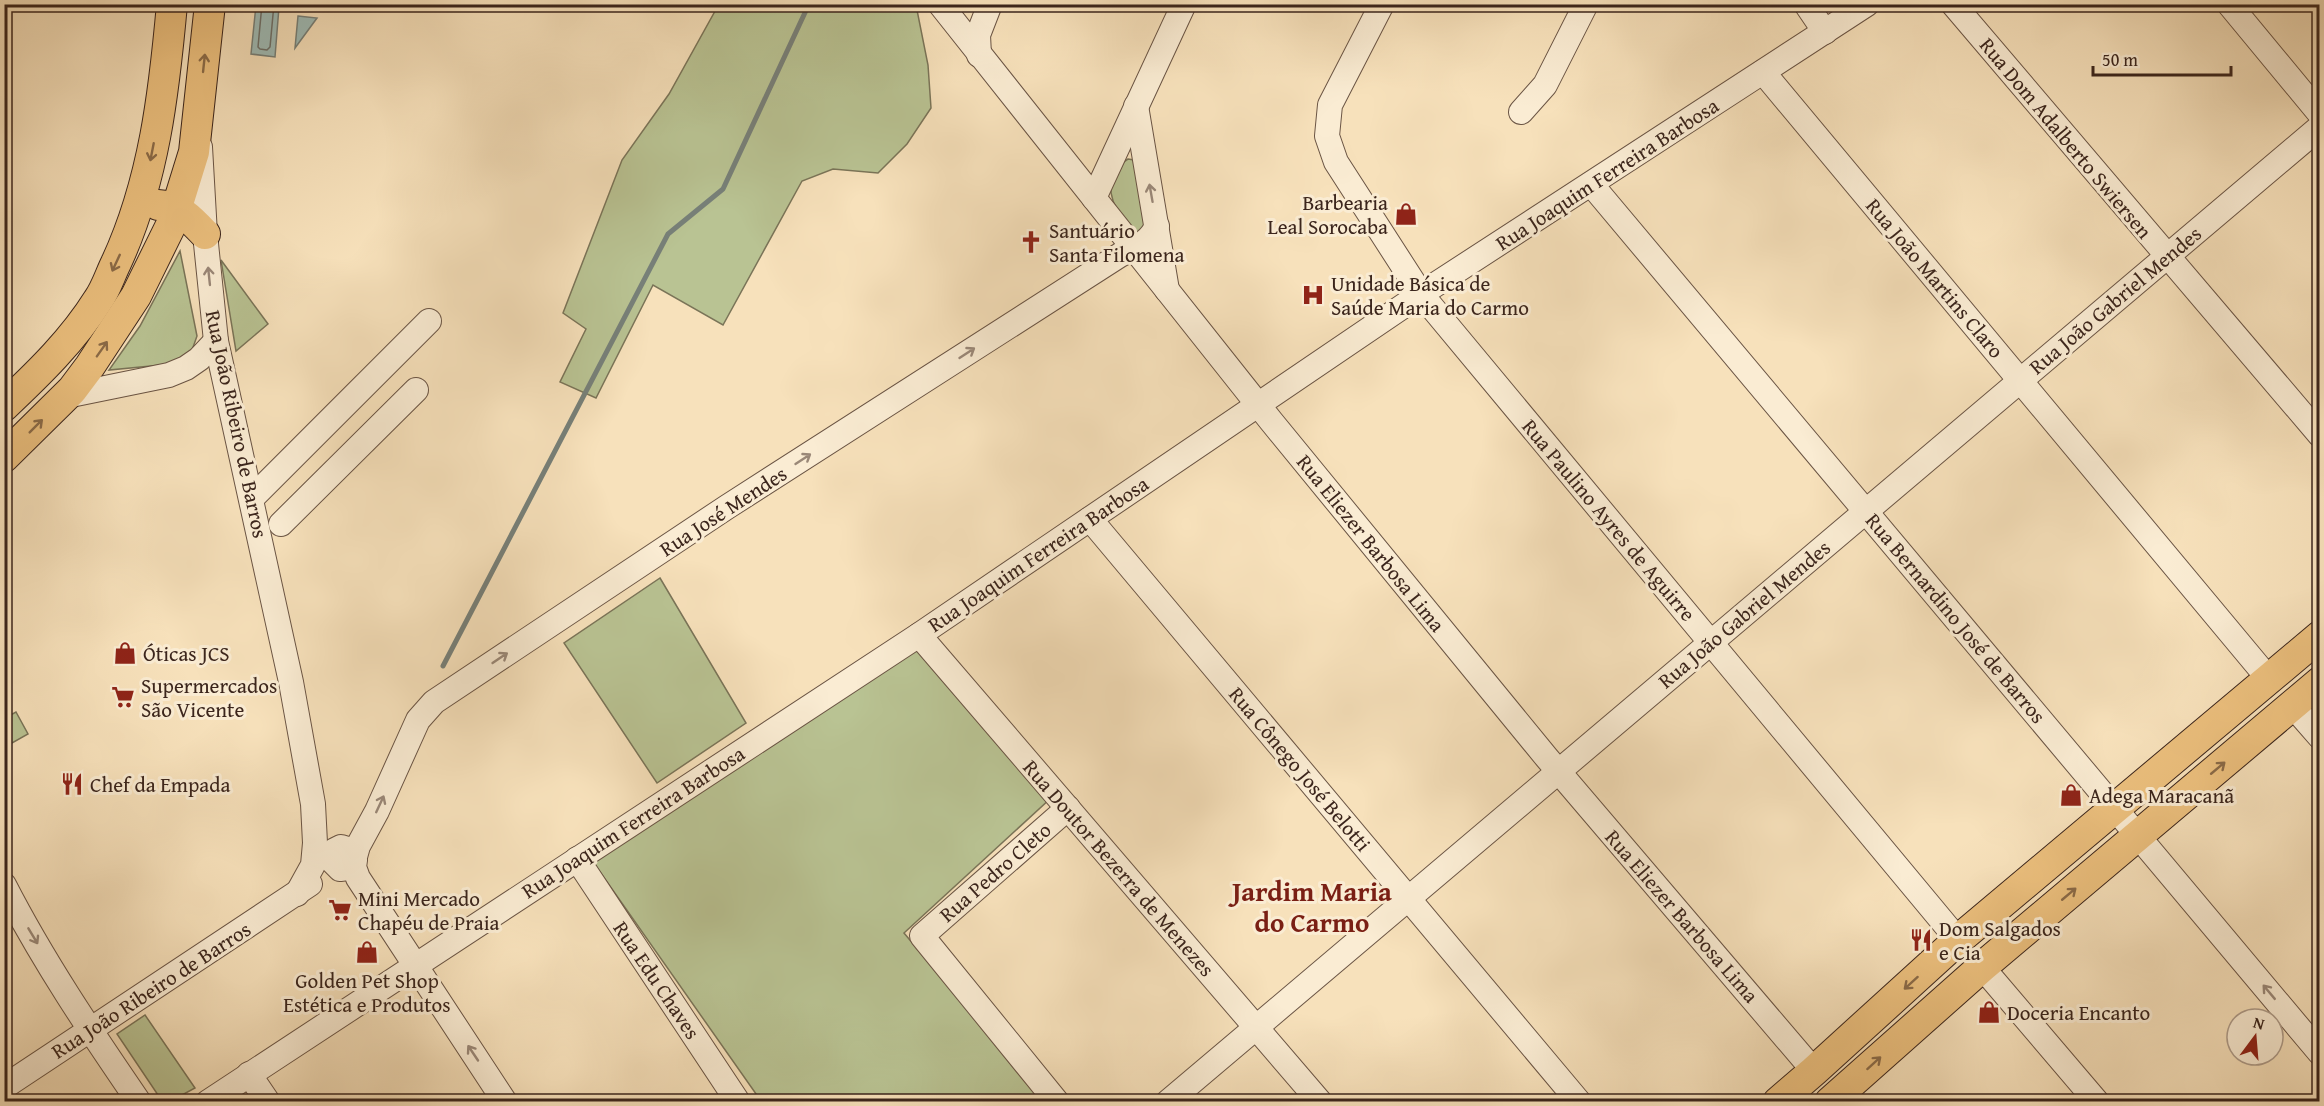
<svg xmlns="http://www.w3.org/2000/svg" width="2324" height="1106" font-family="'Gentium Book Plus',serif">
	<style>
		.green { fill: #b9c393; stroke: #7a7458; stroke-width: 1.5 }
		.water { fill: #9fbcb7; stroke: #778079; stroke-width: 1.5 }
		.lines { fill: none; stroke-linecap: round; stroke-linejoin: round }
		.shore { stroke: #6d706a; stroke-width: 1.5 }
		.stream { stroke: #778079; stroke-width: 5 }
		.minor-casing { stroke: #6a5444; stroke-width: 26 }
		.major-casing { stroke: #3b251c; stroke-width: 32 }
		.minor { stroke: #faecd3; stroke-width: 24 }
		.major { stroke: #ecc07e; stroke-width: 30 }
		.oneway { stroke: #8b6b48 }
		.oneway2 { stroke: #9a8878 }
		.labels { text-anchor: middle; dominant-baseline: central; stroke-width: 6; stroke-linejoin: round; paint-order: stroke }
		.street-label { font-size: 21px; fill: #3b251c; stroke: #faecd3 }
		.poi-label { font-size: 21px; fill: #3b251c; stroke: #faecd3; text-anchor: start }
		.district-label { font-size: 27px; font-weight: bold; fill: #7a1f14; stroke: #faecd3 }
	</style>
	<rect width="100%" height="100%" fill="#f7e1bb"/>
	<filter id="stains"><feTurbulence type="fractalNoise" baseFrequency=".00333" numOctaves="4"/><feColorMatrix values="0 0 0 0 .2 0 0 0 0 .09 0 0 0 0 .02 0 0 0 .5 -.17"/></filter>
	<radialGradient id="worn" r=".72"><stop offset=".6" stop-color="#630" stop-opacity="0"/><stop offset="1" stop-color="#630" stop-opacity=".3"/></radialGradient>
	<g class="green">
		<polygon points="719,4 916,5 928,65 931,108 907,144 878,173 833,169 802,181 723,325 653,285 596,398 560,382 586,329 563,313 622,160 669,94"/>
		<path d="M 1128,159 L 1134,160 L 1150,222 L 1137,233 C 1121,218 1102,195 1115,173 C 1119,167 1121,163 1128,159 Z"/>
		<polygon points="180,251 197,336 191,353 172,364 109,370 140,326"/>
		<polygon points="221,260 268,324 236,351"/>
		<polygon points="660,578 746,723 657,783 564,643"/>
		<polygon points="920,647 1051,798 904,933 1045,1101 761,1101 593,862"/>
		<polygon points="16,712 28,734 5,747 5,718"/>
		<polygon points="145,1015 195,1088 171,1101 162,1101 117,1034"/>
	</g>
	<g class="water">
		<polygon points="256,5 279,7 275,57 251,54"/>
		<polygon points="298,16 317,18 295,48"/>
	</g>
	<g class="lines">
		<polyline class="shore" points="262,4 258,47 260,49 267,50 270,47 274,4"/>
		<polyline class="stream" points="443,666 668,234 723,189 809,4"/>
		<g class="minor-casing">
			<g id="minor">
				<polyline points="940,4 1271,421 1547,758 1814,1071"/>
				<polyline points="1382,4 1330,105 1327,136 1336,162 1421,294 1958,940"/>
				<polyline points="1806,4 1825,32"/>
				<polyline points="1953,4 2320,435"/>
				<polyline points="2229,4 2320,114"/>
				<polyline points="979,55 978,35 990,4"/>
				<polyline points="1763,72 2268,678"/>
				<polyline points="1136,106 1167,290"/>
				<polyline points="1521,112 1545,85 1586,4"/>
				<polyline points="200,147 205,234 216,341 291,682 313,804 315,843 313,865 297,894"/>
				<polyline points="1591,184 2320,1053"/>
				<polyline points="1094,198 1184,4"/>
				<polyline points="66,396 169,375 186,368 199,359 216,341"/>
				<polyline points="252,498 429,321"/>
				<polyline points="1090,519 1579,1102"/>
				<polyline points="281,524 416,390"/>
				<polyline points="919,635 1320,1102"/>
				<polyline points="2292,705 2320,737"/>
				<path d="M 354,856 L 351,850 L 341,847 L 335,850 L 332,861 L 340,869 L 348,868 L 353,864 L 358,846 L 377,811 L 418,720 L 434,702 L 727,507 L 1120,255 C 1136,247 1149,243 1157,226"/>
				<polyline points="577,859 738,1102"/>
				<polyline points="355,860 354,867 358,878 505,1102"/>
				<path d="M 4,885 C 43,961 91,1032 139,1102"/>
				<polyline points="1982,967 2097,1102"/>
				<polyline points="249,1074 268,1102"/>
				<polyline points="4,1087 310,884"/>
				<polyline points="208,1102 919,635 1421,294 1867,4"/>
				<polyline points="1057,1102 922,936 1068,808"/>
				<polyline points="1168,1102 2320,127"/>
			</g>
		</g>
		<g class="major-casing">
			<g id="major">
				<path d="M 158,205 C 179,206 191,219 205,234"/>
				<path d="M 4,406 C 39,373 73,340 98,300 C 106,289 110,275 116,263 C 154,181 164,93 172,4"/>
				<polyline points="4,457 72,390 90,366 136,296 172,223 194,152 210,4"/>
				<polyline points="1778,1102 1814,1071 1958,940 2320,636"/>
				<polyline points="1830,1102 1982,967 2320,682"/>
			</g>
		</g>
		<use href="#minor" class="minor"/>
		<use href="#major" class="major"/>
	</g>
	<defs><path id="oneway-shaft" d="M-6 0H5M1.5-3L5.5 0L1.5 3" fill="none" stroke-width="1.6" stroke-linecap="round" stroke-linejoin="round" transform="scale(1.5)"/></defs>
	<g class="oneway">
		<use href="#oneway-shaft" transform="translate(204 63) rotate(-84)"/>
		<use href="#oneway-shaft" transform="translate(152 152) rotate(101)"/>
		<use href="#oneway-shaft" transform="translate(116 263) rotate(115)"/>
		<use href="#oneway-shaft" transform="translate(102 349) rotate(-55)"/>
		<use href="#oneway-shaft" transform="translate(36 426) rotate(-45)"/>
		<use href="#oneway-shaft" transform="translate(2218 768) rotate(-40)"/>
		<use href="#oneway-shaft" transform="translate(2069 894) rotate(-40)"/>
		<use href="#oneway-shaft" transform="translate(1911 983) rotate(138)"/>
		<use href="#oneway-shaft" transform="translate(1874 1063) rotate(-42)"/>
	</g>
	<g class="oneway2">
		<use href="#oneway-shaft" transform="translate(1151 193) rotate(-100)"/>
		<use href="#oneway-shaft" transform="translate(209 276) rotate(-96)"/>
		<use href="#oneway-shaft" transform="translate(967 353) rotate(-33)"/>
		<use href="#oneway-shaft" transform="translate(803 459) rotate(-33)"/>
		<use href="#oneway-shaft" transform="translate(500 658) rotate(-34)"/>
		<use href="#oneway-shaft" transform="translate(380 804) rotate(-65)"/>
		<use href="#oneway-shaft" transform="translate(33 936) rotate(59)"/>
		<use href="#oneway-shaft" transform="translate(2269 992) rotate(-130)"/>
		<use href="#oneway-shaft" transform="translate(473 1053) rotate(-124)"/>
	</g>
	<defs>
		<g id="shop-bare" transform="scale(1.8)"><path d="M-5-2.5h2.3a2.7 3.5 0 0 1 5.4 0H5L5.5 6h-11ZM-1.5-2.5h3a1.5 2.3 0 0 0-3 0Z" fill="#8f2418" stroke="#faecd3" stroke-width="2.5" paint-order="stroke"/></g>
		<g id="church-bare" transform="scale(1.8)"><path d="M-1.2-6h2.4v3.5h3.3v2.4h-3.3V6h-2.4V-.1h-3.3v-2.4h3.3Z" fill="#8f2418" stroke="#faecd3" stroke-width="2.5" paint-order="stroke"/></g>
		<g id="hospital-bare" transform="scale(1.8)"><path d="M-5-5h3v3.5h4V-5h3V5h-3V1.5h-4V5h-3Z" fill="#8f2418" stroke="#faecd3" stroke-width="2.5" paint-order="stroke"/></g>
		<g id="supermarket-bare" transform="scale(1.8)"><path d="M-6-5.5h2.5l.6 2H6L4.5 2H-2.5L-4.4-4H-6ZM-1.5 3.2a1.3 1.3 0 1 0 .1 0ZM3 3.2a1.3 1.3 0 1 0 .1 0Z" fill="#8f2418" stroke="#faecd3" stroke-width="2.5" paint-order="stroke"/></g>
		<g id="restaurant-bare" transform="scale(1.8)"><path d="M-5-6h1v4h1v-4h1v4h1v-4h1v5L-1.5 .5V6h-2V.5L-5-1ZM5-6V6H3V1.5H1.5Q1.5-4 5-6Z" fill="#8f2418" stroke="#faecd3" stroke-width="2.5" paint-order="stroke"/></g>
	</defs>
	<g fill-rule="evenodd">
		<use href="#shop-bare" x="1406" y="214"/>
		<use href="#church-bare" x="1031" y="242"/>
		<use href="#hospital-bare" x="1313" y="295"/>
		<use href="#shop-bare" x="125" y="653"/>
		<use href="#supermarket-bare" x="123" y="697"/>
		<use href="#restaurant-bare" x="72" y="784"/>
		<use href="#shop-bare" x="2071" y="795"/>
		<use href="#supermarket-bare" x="340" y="910"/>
		<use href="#restaurant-bare" x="1921" y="940"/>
		<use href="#shop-bare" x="367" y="952"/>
		<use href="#shop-bare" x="1989" y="1012"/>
	</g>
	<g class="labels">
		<g class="street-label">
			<text transform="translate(2066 138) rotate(50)">Rua Dom Adalberto Swiersen</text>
			<text transform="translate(1607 174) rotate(-33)">Rua Joaquim Ferreira Barbosa</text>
			<text transform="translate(1935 278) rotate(50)">Rua João Martins Claro</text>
			<text transform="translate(2115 300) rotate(-40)">Rua João Gabriel Mendes</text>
			<text transform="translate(237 424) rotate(78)">Rua João Ribeiro de Barros</text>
			<text transform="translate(723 511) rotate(-33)">Rua José Mendes</text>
			<text transform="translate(1609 520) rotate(50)">Rua Paulino Ayres de Aguirre</text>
			<text transform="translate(1371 543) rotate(51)">Rua Eliezer Barbosa Lima</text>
			<text transform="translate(1038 554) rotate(-34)">Rua Joaquim Ferreira Barbosa</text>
			<text transform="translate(1744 614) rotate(-40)">Rua João Gabriel Mendes</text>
			<text transform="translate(1956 618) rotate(50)">Rua Bernardino José de Barros</text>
			<text transform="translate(1300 769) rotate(50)">Rua Cônego José Belotti</text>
			<text transform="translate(633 822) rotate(-33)">Rua Joaquim Ferreira Barbosa</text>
			<text transform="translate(1119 868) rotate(49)">Rua Doutor Bezerra de Menezes</text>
			<text transform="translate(995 872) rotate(-41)">Rua Pedro Cleto</text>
			<text transform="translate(1682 916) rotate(49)">Rua Eliezer Barbosa Lima</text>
			<text transform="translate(657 980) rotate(56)">Rua Edu Chaves</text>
			<text transform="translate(151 990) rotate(-33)">Rua João Ribeiro de Barros</text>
		</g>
		<g class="poi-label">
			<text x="1388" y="202" text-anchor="end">Barbearia<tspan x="1388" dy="24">Leal Sorocaba</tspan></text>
			<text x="1049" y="230">Santuário<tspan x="1049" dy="24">Santa Filomena</tspan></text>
			<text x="1331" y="283">Unidade Básica de<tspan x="1331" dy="24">Saúde Maria do Carmo</tspan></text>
			<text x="143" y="653">Óticas JCS</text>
			<text x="141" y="685">Supermercados<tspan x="141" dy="24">São Vicente</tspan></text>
			<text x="90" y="784">Chef da Empada</text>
			<text x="2089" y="795">Adega Maracanã</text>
			<text x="358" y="898">Mini Mercado<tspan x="358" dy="24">Chapéu de Praia</tspan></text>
			<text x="1939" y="928">Dom Salgados<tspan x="1939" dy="24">e Cia</tspan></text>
			<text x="367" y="980" text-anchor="middle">Golden Pet Shop<tspan x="367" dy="24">Estética e Produtos</tspan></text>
			<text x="2007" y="1012">Doceria Encanto</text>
		</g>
		<g class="district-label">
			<text x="1312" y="891">Jardim Maria<tspan x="1312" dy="31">do Carmo</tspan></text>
		</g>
	</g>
	<rect width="2324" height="1106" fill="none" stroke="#f7e1bb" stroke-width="24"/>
	<rect x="6" y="6" width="2312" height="1094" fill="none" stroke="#3b251c" stroke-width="3"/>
	<rect x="12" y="12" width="2300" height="1082" fill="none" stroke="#3b251c" stroke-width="1.5"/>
	<g transform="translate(2255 1037) rotate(16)"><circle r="28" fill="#faecd3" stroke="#ae9c8a" stroke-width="1.5"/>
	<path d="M0-4.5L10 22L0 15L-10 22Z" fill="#8f2418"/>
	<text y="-9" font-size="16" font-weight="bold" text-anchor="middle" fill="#3b251c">N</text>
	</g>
	<path d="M2093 66v9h138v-9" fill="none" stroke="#3b251c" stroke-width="3"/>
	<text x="2102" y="66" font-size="18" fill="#3b251c" stroke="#faecd3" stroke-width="4.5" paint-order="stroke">50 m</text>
	<rect width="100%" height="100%" filter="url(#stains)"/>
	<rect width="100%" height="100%" fill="url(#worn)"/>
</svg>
